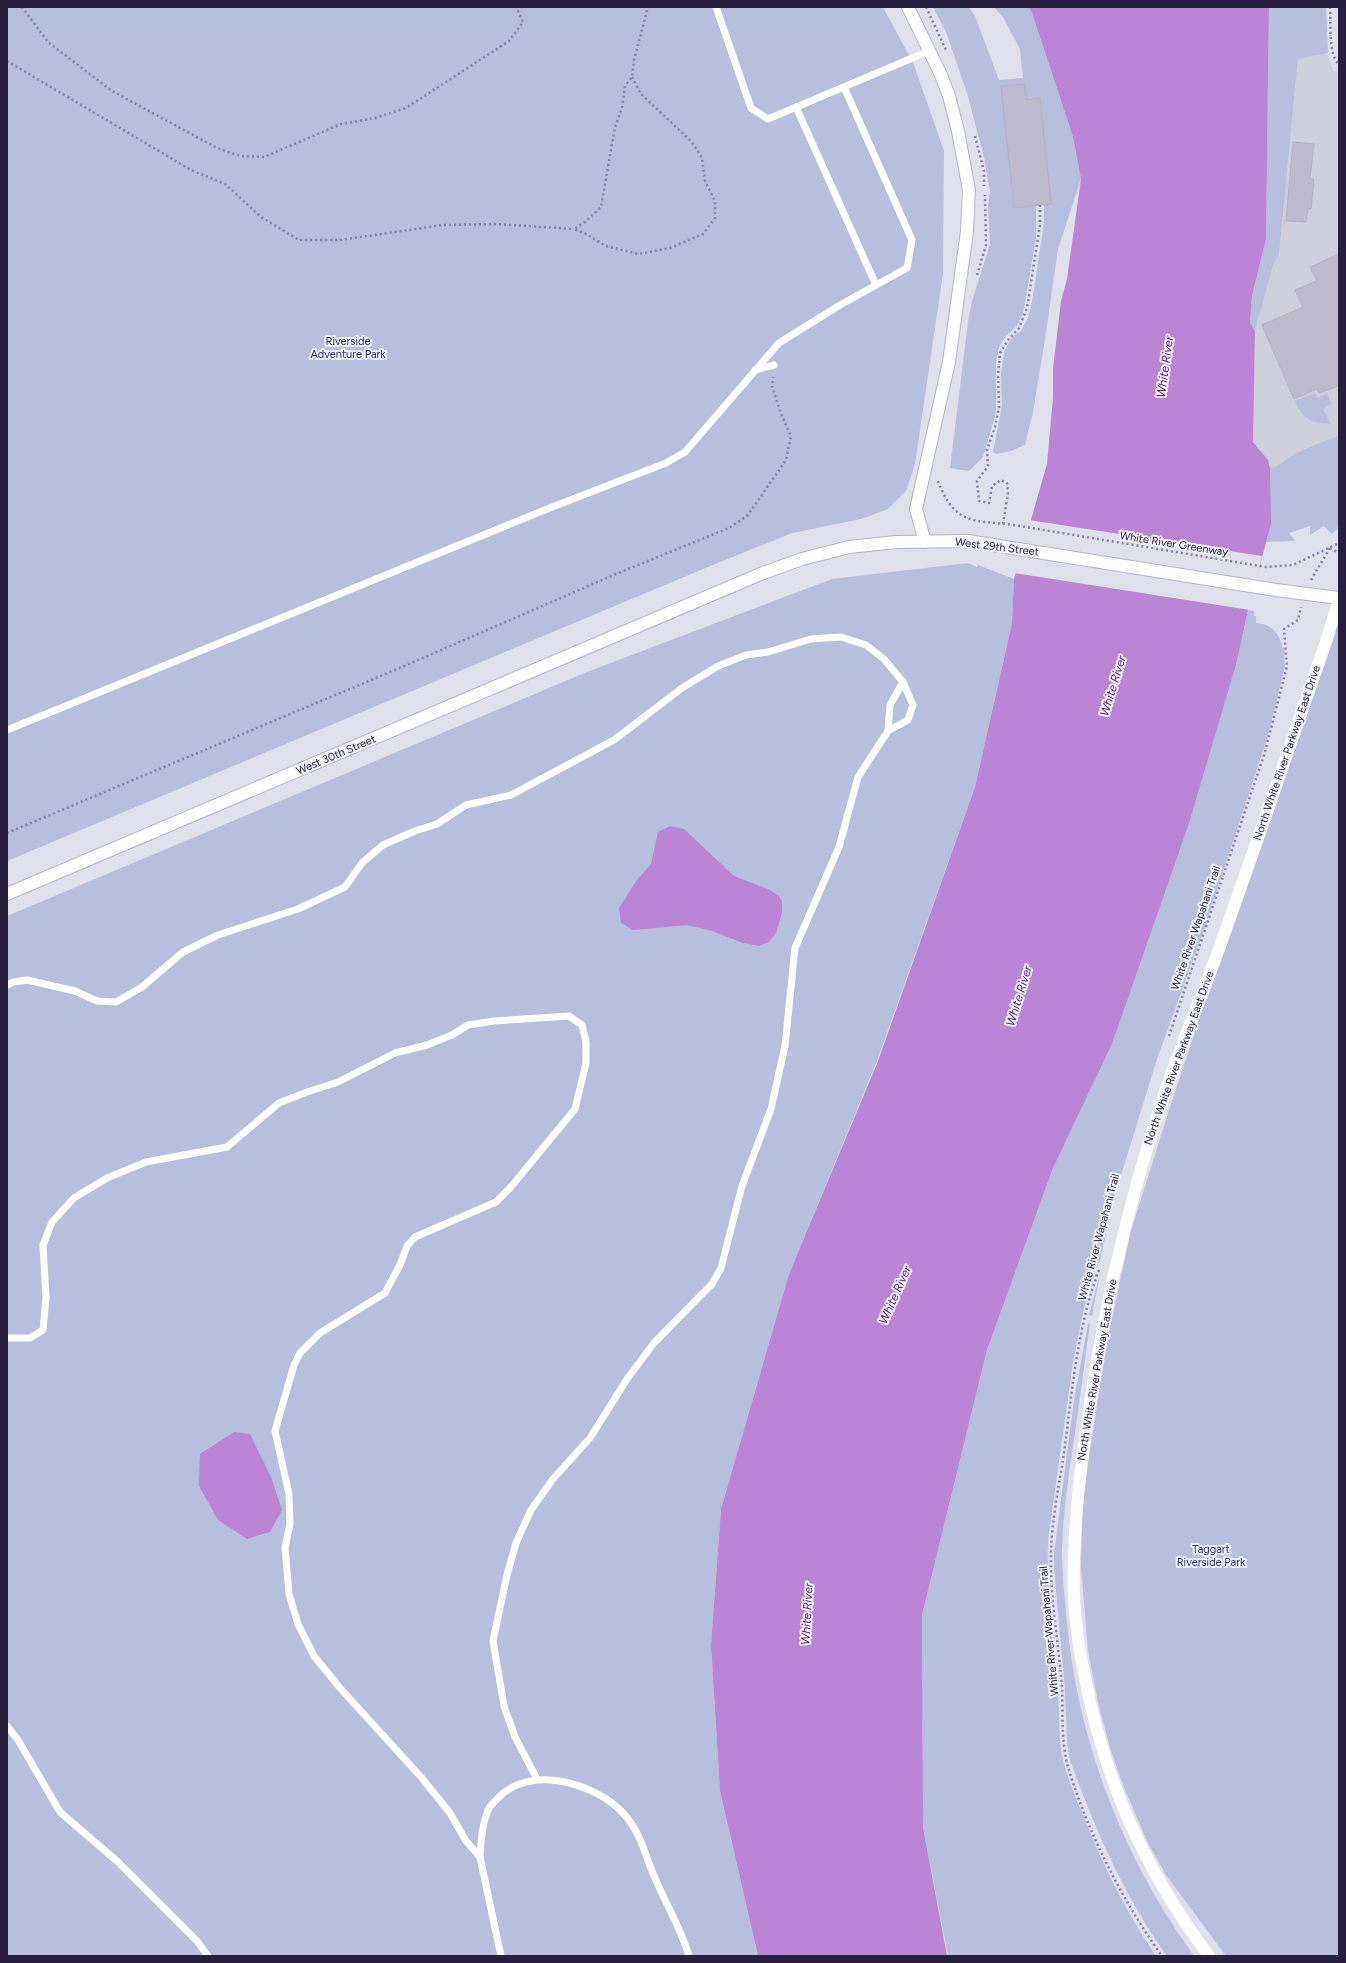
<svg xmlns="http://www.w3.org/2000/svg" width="1346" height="1963" font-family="Figtree,sans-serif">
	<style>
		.built { fill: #cfcedb }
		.green { fill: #b7bfde }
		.water { fill: #bb84d4 }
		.pier { fill: #e0dfec }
		.building { fill: #bdbbcc; stroke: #b4b1c5 }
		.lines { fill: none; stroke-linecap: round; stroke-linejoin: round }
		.secondary-casing { stroke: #b6b2cc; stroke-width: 14 }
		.path { stroke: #897eb1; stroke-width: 2.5; stroke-dasharray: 2 3; stroke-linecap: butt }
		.lane { stroke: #fff; stroke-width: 7 }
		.street { stroke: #fff; stroke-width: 12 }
		.secondary { stroke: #fff; stroke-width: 12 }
		.labels { text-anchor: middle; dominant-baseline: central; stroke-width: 4; stroke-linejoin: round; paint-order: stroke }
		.park-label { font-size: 11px; fill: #272e76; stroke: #f0f0f8 }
		.street-label { font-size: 11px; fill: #271f3d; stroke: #f0f0f8 }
		.water-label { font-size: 12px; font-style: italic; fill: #5d167c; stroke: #f0f0f8 }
	</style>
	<rect width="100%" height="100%" fill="#e0dfec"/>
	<polygon class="built" points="1328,53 1333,71 1339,72 1339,528 1335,532 1319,516 1271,524 1253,442 1255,331 1273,265 1279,255 1298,59"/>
	<g class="green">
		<polygon points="7,7 883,7 914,65 944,151 943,273 915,464 906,491 888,509 861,519 792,533 703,569 7,861"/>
		<polygon points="933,7 969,7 975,16 999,80 1023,78 1020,49 1003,17 994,7 1029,7 1032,13 1073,137 1081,179 1058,249 1046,333 1033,412 1025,445 1011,451 996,454 993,452 1002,405 1001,374 1004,352 1012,337 1021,331 1028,318 1033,296 1044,222 1044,205 1051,204 1040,98 1027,100 1025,84 1001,86 1014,208 1036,206 1036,238 1023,314 1017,326 1006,336 999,347 996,363 996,405 995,417 983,457 969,471 950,468 968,322 972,301 990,244 988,205 990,192 984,157 967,93 946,32"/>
		<polygon points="1269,7 1326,7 1328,53 1298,59 1279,255 1273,265 1255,331 1250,323 1252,296 1266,239"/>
		<path d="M 1315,393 L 1318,398 L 1327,393 L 1331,404 L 1326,406 L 1323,410 L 1331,424 C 1313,424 1301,418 1295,401 Z"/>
		<path d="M 1339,436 L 1339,525 L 1332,534 L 1324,526 L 1310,535 L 1310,526 L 1289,533 L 1295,541 L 1266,542 L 1271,524 L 1270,468 C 1281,466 1286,459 1295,454 C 1309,447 1324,441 1339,436 Z"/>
		<polygon points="968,563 977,567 978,565 1014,579 1012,623 975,787 877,1061 789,1274 721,1509 711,1645 720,1791 758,1956 7,1956 7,916 587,672 832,579"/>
		<polygon points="1339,599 1339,1956 1226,1956 1166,1875 1147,1841 1123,1785 1110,1748 1098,1702 1088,1651 1081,1567 1083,1497 1106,1346 1131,1231 1169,1110"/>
		<path d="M 1248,610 L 1254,611 L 1254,616 L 1256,616 L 1256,623 C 1270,623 1281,634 1282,648 L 1284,647 L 1285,667 L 1267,739 L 1203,932 L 1157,1059 L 1113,1201 L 1100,1261 L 1094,1272 L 1084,1308 L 1073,1362 L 1048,1540 C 1046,1592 1053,1642 1058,1694 C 1060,1716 1058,1738 1063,1760 C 1068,1781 1077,1800 1085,1820 C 1104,1868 1127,1913 1156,1956 L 948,1956 L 923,1827 L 922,1615 L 987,1350 L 1053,1168 L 1112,1044 L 1237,661 Z"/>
		<polygon points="1100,1274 1092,1316 1089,1315"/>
		<path d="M 1088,1324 L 1090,1324 C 1085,1360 1080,1397 1075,1433 C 1069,1472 1063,1512 1062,1552 C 1062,1572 1064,1592 1066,1612 C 1076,1737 1121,1855 1194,1956 L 1167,1956 C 1124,1896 1095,1829 1070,1760 L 1067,1743 L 1065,1689 L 1054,1568 L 1054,1554 L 1074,1400 Z"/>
	</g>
	<g class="water">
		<polygon points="1029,7 1269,7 1266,239 1252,296 1250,323 1255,331 1253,442 1268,460 1270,468 1271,524 1248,610 1237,661 1189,823 1112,1044 1053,1168 987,1350 922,1615 923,1827 947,1956 758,1956 720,1791 711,1645 721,1509 789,1274 878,1061 975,787 1012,623 1014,579 1047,464 1053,398 1053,368 1061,301 1067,279 1081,179 1073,137 1032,13"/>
		<polygon points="670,826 684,829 734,876 768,889 779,896 782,901 782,913 776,933 769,942 759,946 743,943 712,931 687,925 633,930 621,923 619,908 637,880 651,864 658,832"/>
		<polygon points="234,1432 250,1434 271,1477 282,1510 270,1532 247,1539 218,1520 199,1486 200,1454"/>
	</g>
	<polygon class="pier" points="1029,520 1262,556 1250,610 1014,573"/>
	<g class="building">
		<polygon points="1025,84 1027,100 1040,98 1051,204 1014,208 1001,86"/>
		<polygon points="1293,142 1314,144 1310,179 1314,179 1311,209 1308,209 1306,222 1286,221"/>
		<polygon points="1339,254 1339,386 1319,393 1317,389 1294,399 1262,325 1303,307 1295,290 1317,281 1310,267"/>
	</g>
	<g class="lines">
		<g class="secondary-casing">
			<g id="secondary">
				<polyline points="908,7 941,75 949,96 958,131 969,190 967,231 949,362 916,509 925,542"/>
				<polyline points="7,894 763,573 802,559 849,547 896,542 968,541 1276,590 1339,598"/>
			</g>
		</g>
		<g class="path">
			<polyline points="22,7 48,42 112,91 217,148 240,156 264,157 341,124 375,118 406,108 509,41 523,22 516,7"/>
			<polyline points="926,7 946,50"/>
			<path d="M 1330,7 C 1331,21 1328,56 1339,64"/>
			<polyline points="7,61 191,170 225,184 261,217 299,240 340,240 443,225 496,224 574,229"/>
			<polyline points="632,77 641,94 692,142 702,158 705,181 715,201 715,218 703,234 670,248 638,254 606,246 586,234 574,229 585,222 601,207 615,127 622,108 625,86 632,77 634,60 648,7"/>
			<polyline points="975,136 984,171 984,186"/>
			<polyline points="977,275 986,245 985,195"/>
			<path d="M 938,481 C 955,525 972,520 1014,525 L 1266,567 L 1293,565 L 1339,543"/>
			<polyline points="1003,524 1008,493 1007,483 1001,480 992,486 989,503 979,501 977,481 988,466 987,450 995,427 999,407 998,375 1000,353 1008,340 1019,328 1027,308 1040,225 1040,205"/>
			<polyline points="1330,548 1339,553"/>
			<polyline points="1311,580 1330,548"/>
			<polyline points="7,833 402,667 616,574 729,528 748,515 786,460 791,436 781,414 772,386 773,377"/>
			<polyline points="1169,1036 1265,752 1287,666 1284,629 1298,620 1301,607"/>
			<path d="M 1099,1270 C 1077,1327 1072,1393 1064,1453 C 1059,1485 1051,1525 1051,1556 C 1050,1600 1059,1644 1062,1688 C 1063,1714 1061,1742 1068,1767 C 1087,1831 1123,1902 1162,1956"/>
		</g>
		<g class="lane">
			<polyline points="716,7 751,108 768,119 929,51"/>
			<polyline points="796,107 876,285"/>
			<polyline points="755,370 774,365"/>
			<polyline points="7,730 547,509 666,463 685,452 779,343 840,305 907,268 912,240 844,87"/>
			<polyline points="888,731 890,705 903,682"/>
			<polyline points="7,985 13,982 27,980 75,991 97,1001 116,1002 142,987 183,952 218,935 298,909 345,887 362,863 383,845 415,831 437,824 466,805 511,795 614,740 682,688 718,666 746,655 768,652 811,639 841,637 866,645 884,659 903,682 913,705 908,720 888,731 858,777 839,847 795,948 785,1046 771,1109 742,1186 721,1268 712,1284 654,1343 627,1379 590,1438 553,1479 531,1510 516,1543 507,1575 493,1641 504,1706 515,1737 537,1779"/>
			<polyline points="7,1338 30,1338 43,1330 46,1298 43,1245 52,1222 74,1198 107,1178 146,1162 227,1147 279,1103 307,1092 338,1082 395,1053 427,1045 452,1035 468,1025 494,1021 569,1016 582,1025 586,1042 586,1063 575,1109 510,1188 496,1202 415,1237 407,1246 400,1265 385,1293 320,1333 300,1353 294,1365 275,1431 289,1494 290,1524 285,1548 289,1594 298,1624 314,1656 340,1688 421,1777 450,1813 466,1841 480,1857 501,1956"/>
			<polyline points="7,1726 18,1740 60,1812 118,1862 197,1941 208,1956"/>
			<path d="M 480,1857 C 481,1841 482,1825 488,1810 C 490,1805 495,1802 498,1798 C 530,1764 595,1783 623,1813 C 641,1832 645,1856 655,1878 C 666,1904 681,1929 689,1956"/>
		</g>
		<path class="street" d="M 1209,1956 C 1144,1869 1104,1780 1084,1673 C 1079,1648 1075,1623 1074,1597 C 1072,1530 1081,1463 1091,1397 C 1106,1298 1129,1202 1160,1107 C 1176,1056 1198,1007 1216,957 C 1254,852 1289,747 1326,642 L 1339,599"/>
		<use href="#secondary" class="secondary"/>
	</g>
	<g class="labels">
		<g class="park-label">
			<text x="348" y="341">Riverside<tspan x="348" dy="13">Adventure Park</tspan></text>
			<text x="1211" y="1549">Taggart<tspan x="1211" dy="13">Riverside Park</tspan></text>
		</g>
		<g class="street-label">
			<text transform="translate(1174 544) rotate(9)">White River Greenway</text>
			<text transform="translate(997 547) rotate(7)">West 29th Street</text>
			<text transform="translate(1287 753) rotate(-71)">North White River Parkway East Drive</text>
			<text transform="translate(336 755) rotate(-23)">West 30th Street</text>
			<text transform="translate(1196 928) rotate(-71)">White River Wapahani Trail</text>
			<text transform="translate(1179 1058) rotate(-70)">North White River Parkway East Drive</text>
			<text transform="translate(1099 1237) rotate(-75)">White River Wapahani Trail</text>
			<text transform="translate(1097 1370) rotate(-80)">North White River Parkway East Drive</text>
			<text transform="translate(1049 1631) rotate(-95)">White River Wapahani Trail</text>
		</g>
		<g class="water-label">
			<text transform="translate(1165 367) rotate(-82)">White River</text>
			<text transform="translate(1113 686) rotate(-73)">White River</text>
			<text transform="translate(1019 996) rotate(-73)">White River</text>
			<text transform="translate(895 1295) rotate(-66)">White River</text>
			<text transform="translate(807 1614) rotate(-87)">White River</text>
		</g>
	</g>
	<rect width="1346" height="1963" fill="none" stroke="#271f3d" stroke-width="16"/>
</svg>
